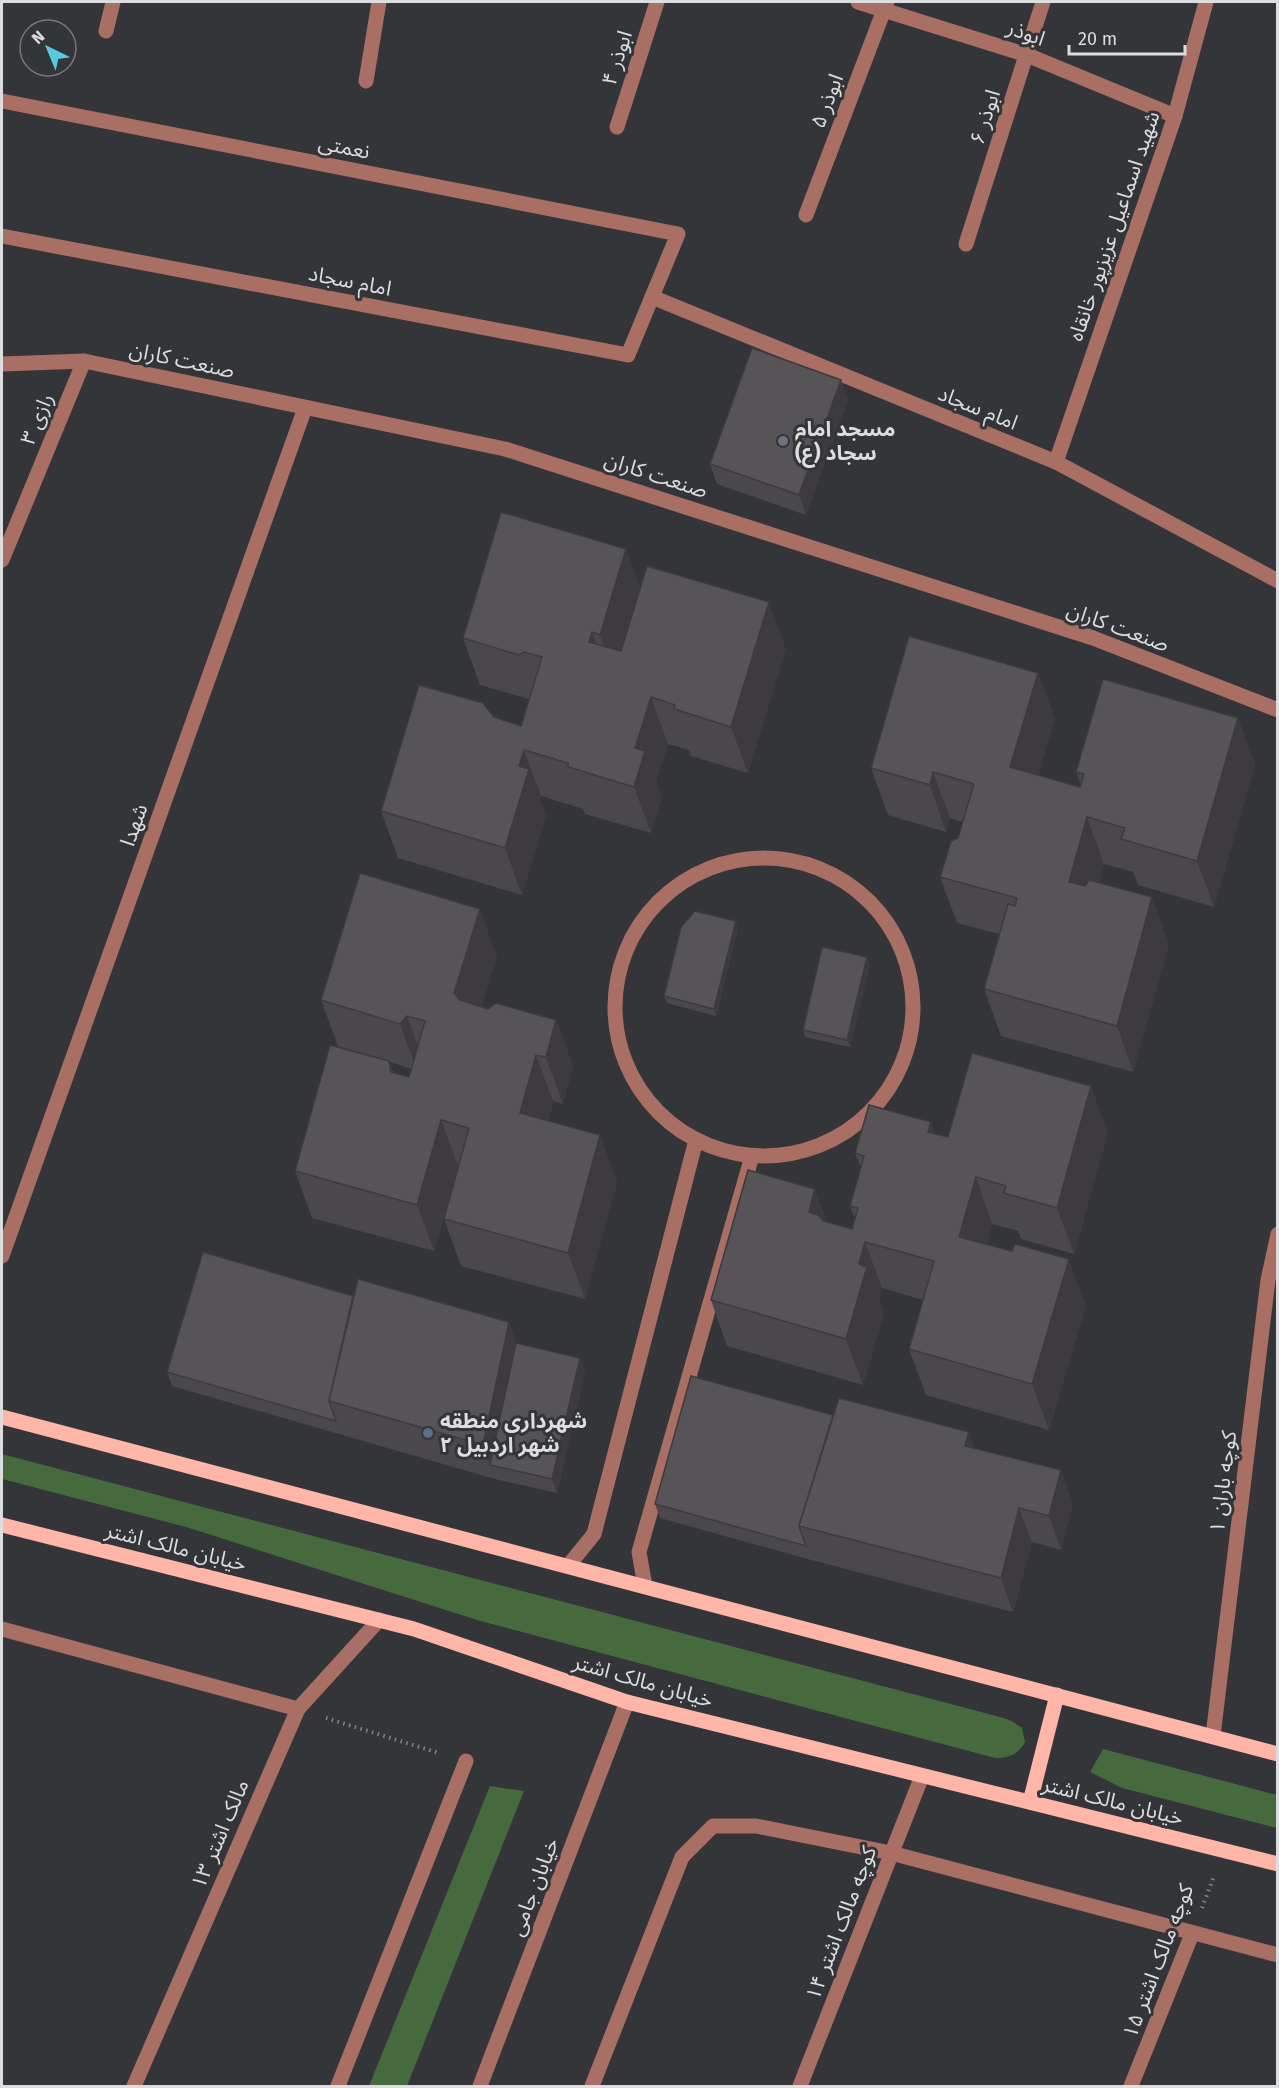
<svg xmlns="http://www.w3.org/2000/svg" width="1279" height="2088" font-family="'Fira Sans','Noto Sans Arabic',sans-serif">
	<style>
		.green { fill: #47693e }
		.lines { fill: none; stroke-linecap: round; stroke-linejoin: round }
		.path { stroke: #848689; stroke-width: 4; stroke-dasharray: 1.5 4.5; stroke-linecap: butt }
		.minor { stroke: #a96e64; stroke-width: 15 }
		.major { stroke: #ffb6a9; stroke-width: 15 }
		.wall { fill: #4b484b; fill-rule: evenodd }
		.shaded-wall { fill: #3d3b3d }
		.building { fill: #575457; stroke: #3d3b3d; stroke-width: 1.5 }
		.worship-dot { fill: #6b7280; stroke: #333538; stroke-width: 2 }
		.service-dot { fill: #5c6f8a; stroke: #333538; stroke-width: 2 }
		.labels { text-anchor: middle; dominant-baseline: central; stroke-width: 6; stroke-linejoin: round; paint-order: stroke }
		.street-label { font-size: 21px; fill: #dcdddf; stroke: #333538 }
		.poi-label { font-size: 21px; font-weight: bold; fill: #dcdddf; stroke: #333538; text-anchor: start }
	</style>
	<rect width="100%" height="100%" fill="#333538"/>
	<g class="green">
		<path d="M 2,1454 L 985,1713 L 1010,1720 L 1022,1728 L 1025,1742 C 1018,1755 1009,1758 995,1758 L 477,1620 L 186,1527 L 2,1479 Z"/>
		<polygon points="1103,1749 1277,1795 1277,1828 1122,1788 1090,1772"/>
		<polygon points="490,1786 524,1791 407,2086 369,2086"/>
	</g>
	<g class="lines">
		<g class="path">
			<polyline points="326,1718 439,1753"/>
			<polyline points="1202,1908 1214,1876"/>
		</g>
		<g class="minor">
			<polyline points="858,2 1027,55 1175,116"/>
			<polyline points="106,31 113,2"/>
			<polyline points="366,81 379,2"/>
			<polyline points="2,101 678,234 628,355 2,236"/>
			<polyline points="617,127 657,2"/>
			<polyline points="806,215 887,2"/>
			<polyline points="966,244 1043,2"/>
			<polyline points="652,297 1056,462 1278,581"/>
			<polyline points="2,364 84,361 505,449 1093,638 1278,710"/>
			<polyline points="1056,462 1175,116 1206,2"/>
			<polyline points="2,560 84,361"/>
			<circle cx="764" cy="1007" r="149"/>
			<polyline points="2,1256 305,408"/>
			<polyline points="568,1566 594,1534 696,1140"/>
			<polyline points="645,1586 639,1552 752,1156"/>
			<polyline points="2,1629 298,1709"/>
			<polyline points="1213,1736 1268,1280 1278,1234"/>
			<polyline points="134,2086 298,1709 379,1620"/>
			<polyline points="338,2086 466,1761"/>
			<polyline points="480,2086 627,1702"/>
			<polyline points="592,2086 682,1857 713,1826 756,1826 891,1853 1278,1955"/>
			<polyline points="800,2086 922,1776"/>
			<polyline points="1131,2086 1192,1934"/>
		</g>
		<g class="major">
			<polyline points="2,1417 1278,1754"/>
			<polyline points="2,1525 414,1629 627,1702 1278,1864"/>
			<polyline points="1030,1802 1057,1695"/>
		</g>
	</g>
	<g class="wall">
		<polygon points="848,399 806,515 717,484 710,464"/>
		<polygon points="626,549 640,588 786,649 748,773 691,756 689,750 668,744 656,782 662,797 651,833 585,814 583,809 541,796 540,799 546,816 522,895 398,858 381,811 494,717 521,726 529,699 480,685 463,638"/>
		<polygon points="1038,673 1055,719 1038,775 1080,787 1081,785 1076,772 1238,718 1255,765 1214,907 1138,885 1133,872 1104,864 1099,883 1169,944 1133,1072 1001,1036 984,989 999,934 957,923 940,877 958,838 963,822 950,818 946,832 888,815 871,768"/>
		<polygon points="738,928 716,1016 667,1003 664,996"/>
		<path d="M 497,956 L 481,1007 L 488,1009 L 556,1020 L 573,1066 L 563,1104 L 553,1101 L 548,1121 L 617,1182 L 585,1299 L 461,1266 L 444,1219 L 459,1167 L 434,1251 L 312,1218 L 295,1171 L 364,1055 L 338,1046 L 321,1000 ZM 390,1062 L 412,1069 L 409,1077 L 393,1073 Z"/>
		<polygon points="870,964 850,1047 805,1037 803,1030"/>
		<polygon points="931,1122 935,1134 948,1137 1108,1132 1074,1254 1021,1239 1018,1231 992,1224 987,1244 1086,1306 1049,1430 926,1395 909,1349 923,1300 882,1288 879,1299 884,1313 863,1385 727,1346 711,1300 827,1222 852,1229 855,1219 850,1206 861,1168 855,1153"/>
		<polygon points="353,1296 509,1322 516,1343 580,1358 585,1372 557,1493 495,1479 172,1386 167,1372"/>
		<polygon points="833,1415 975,1448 1073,1504 1061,1550 1032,1542 1013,1612 811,1560 660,1518 655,1504"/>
	</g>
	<g class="shaded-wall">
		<polygon points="841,380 848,399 806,515 799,495"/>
		<polygon points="626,549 643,596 617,681 600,635"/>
		<polygon points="769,602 786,649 748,773 731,727"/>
		<polygon points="592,632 609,679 589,642"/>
		<polygon points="1038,673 1055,719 1027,813 1010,767"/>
		<polygon points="651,697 668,744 656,782 662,797 651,833 634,787 635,748"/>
		<polygon points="1238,718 1255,765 1214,907 1197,861"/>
		<polygon points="524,750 541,796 540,799 546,816 522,895 505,848 519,766"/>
		<polygon points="933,772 950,818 946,832 930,785"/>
		<polygon points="1087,817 1104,864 1086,928 1069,882"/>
		<polygon points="1152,897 1169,944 1133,1072 1117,1026"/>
		<polygon points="480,909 497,956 471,1039 454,993"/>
		<polygon points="736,921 738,928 716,1016 714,1009"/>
		<polygon points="867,957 870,964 850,1047 847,1040"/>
		<polygon points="407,1016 424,1063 417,1071 400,1024"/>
		<polygon points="556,1020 573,1066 563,1104 546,1057"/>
		<polygon points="536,1055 553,1101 537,1160 520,1113"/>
		<polygon points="1091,1086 1108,1132 1074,1254 1057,1208"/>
		<polygon points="441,1120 458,1166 434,1251 417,1205"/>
		<polygon points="931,1122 948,1168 928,1132"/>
		<polygon points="600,1135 617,1182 585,1299 568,1253"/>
		<polygon points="976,1177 992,1224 976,1283 959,1237"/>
		<polygon points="815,1189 832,1236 809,1212"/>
		<polygon points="865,1242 882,1288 879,1299 884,1313 863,1385 846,1339 859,1264"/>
		<polygon points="1069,1259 1086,1306 1049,1430 1032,1384"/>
		<polygon points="509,1322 521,1357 490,1465 483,1445"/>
		<polygon points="580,1358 585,1372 557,1493 552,1479"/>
		<polygon points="969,1432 981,1466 965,1446"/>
		<polygon points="1061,1470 1073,1504 1061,1550 1049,1516"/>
		<polygon points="1019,1508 1032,1542 1013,1612 1001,1578"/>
	</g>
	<g class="building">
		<polygon points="752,348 841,380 799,495 710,464"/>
		<polygon points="501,512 626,549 600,635 592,632 589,642 621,651 647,566 769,602 731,727 674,709 675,705 651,697 635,748 645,751 634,787 568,767 568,763 524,750 519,766 529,769 505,848 381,811 419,685 483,703 494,717 521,726 542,657 524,652 519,655 463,638"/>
		<polygon points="909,636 1038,673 1010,767 1080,787 1084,774 1076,772 1103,679 1238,718 1197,861 1121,839 1125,828 1087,817 1069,882 1085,886 1089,880 1152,897 1117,1026 984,989 1008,904 1015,906 1017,898 940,877 951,841 958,838 974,784 933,772 930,785 871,768"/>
		<polygon points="360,873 480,909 454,993 460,1000 488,1009 496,1003 556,1020 546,1057 536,1055 520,1113 600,1135 568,1253 444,1219 469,1128 441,1120 417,1205 295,1171 330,1045 389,1061 391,1072 409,1077 425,1021 407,1016 400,1024 321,1000"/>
		<polygon points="695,911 736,921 714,1009 664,996 681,927"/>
		<polygon points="822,947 867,957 847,1040 803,1030"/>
		<polygon points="972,1053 1091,1086 1057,1208 1004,1193 1006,1186 976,1177 959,1237 1012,1251 1015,1244 1069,1259 1032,1384 909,1349 934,1261 865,1242 859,1264 867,1267 846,1339 711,1300 748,1170 815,1189 809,1212 818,1215 824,1221 852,1229 858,1208 850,1206 864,1156 855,1153 869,1105 931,1122 928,1132 948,1137"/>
		<polygon points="203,1252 353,1296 329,1401 336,1421 167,1372"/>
		<polygon points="358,1279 509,1322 483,1445 329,1401"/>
		<polygon points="516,1343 580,1358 552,1479 490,1465"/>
		<polygon points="691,1376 833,1415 799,1526 806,1546 655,1504"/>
		<polygon points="839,1398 969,1432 965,1446 1061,1470 1049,1516 1019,1508 1001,1578 799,1526"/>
	</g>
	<circle class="worship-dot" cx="783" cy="441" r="6"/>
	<circle class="service-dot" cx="428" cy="1433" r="6"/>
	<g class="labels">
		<g class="street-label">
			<text transform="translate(1026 33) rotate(20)">ابوذر</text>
			<text transform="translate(617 58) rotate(-72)">ابوذر ۴</text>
			<text transform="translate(827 101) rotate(-69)">ابوذر ۵</text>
			<text transform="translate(985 117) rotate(-72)">ابوذر ۶</text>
			<text transform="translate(344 147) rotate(11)">نعمتی</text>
			<text transform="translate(1114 226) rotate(-71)">شهید اسماعیل عزیزپور خانقاه</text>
			<text transform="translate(350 281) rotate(11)">امام سجاد</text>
			<text transform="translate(182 360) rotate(12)">صنعت کاران</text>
			<text transform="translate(978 408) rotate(22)">امام سجاد</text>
			<text transform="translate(37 419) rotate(-67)">رازی ۳</text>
			<text transform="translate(656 475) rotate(18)">صنعت کاران</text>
			<text transform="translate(1118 627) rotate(20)">صنعت کاران</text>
			<text transform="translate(134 825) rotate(-70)">شهدا</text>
			<text transform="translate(1223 1482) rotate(-83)">کوچه باران ۱</text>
			<text transform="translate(176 1547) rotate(14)">خیابان مالک اشتر</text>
			<text transform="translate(643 1681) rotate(16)">خیابان مالک اشتر</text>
			<text transform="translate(1113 1801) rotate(14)">خیابان مالک اشتر</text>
			<text transform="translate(220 1834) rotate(-67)">مالک اشتر ۱۳</text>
			<text transform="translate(534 1887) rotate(-69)">خیابان جامی</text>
			<text transform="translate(841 1923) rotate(-69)">کوچه مالک اشتر ۱۴</text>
			<text transform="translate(1158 1961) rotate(-69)">کوچه مالک اشتر ۱۵</text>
		</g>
		<g class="poi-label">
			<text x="795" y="429">مسجد امام<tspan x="795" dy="24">سجاد (ع)</tspan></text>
			<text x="440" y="1421">شهرداری منطقه<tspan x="440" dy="24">۲ شهر اردبیل</tspan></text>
		</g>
	</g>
	<rect width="1279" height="2088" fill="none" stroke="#dcdddf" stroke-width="6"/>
	<g transform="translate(48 48) rotate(317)"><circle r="28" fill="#333538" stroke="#77787b" stroke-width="1.5"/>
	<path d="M0-4.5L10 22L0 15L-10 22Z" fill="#55cae0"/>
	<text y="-9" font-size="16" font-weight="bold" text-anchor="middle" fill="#dcdddf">N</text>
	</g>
	<path d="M1069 45v9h116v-9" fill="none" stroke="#dcdddf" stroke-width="3"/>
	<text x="1078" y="45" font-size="18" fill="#dcdddf" stroke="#333538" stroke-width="4.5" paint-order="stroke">20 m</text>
</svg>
